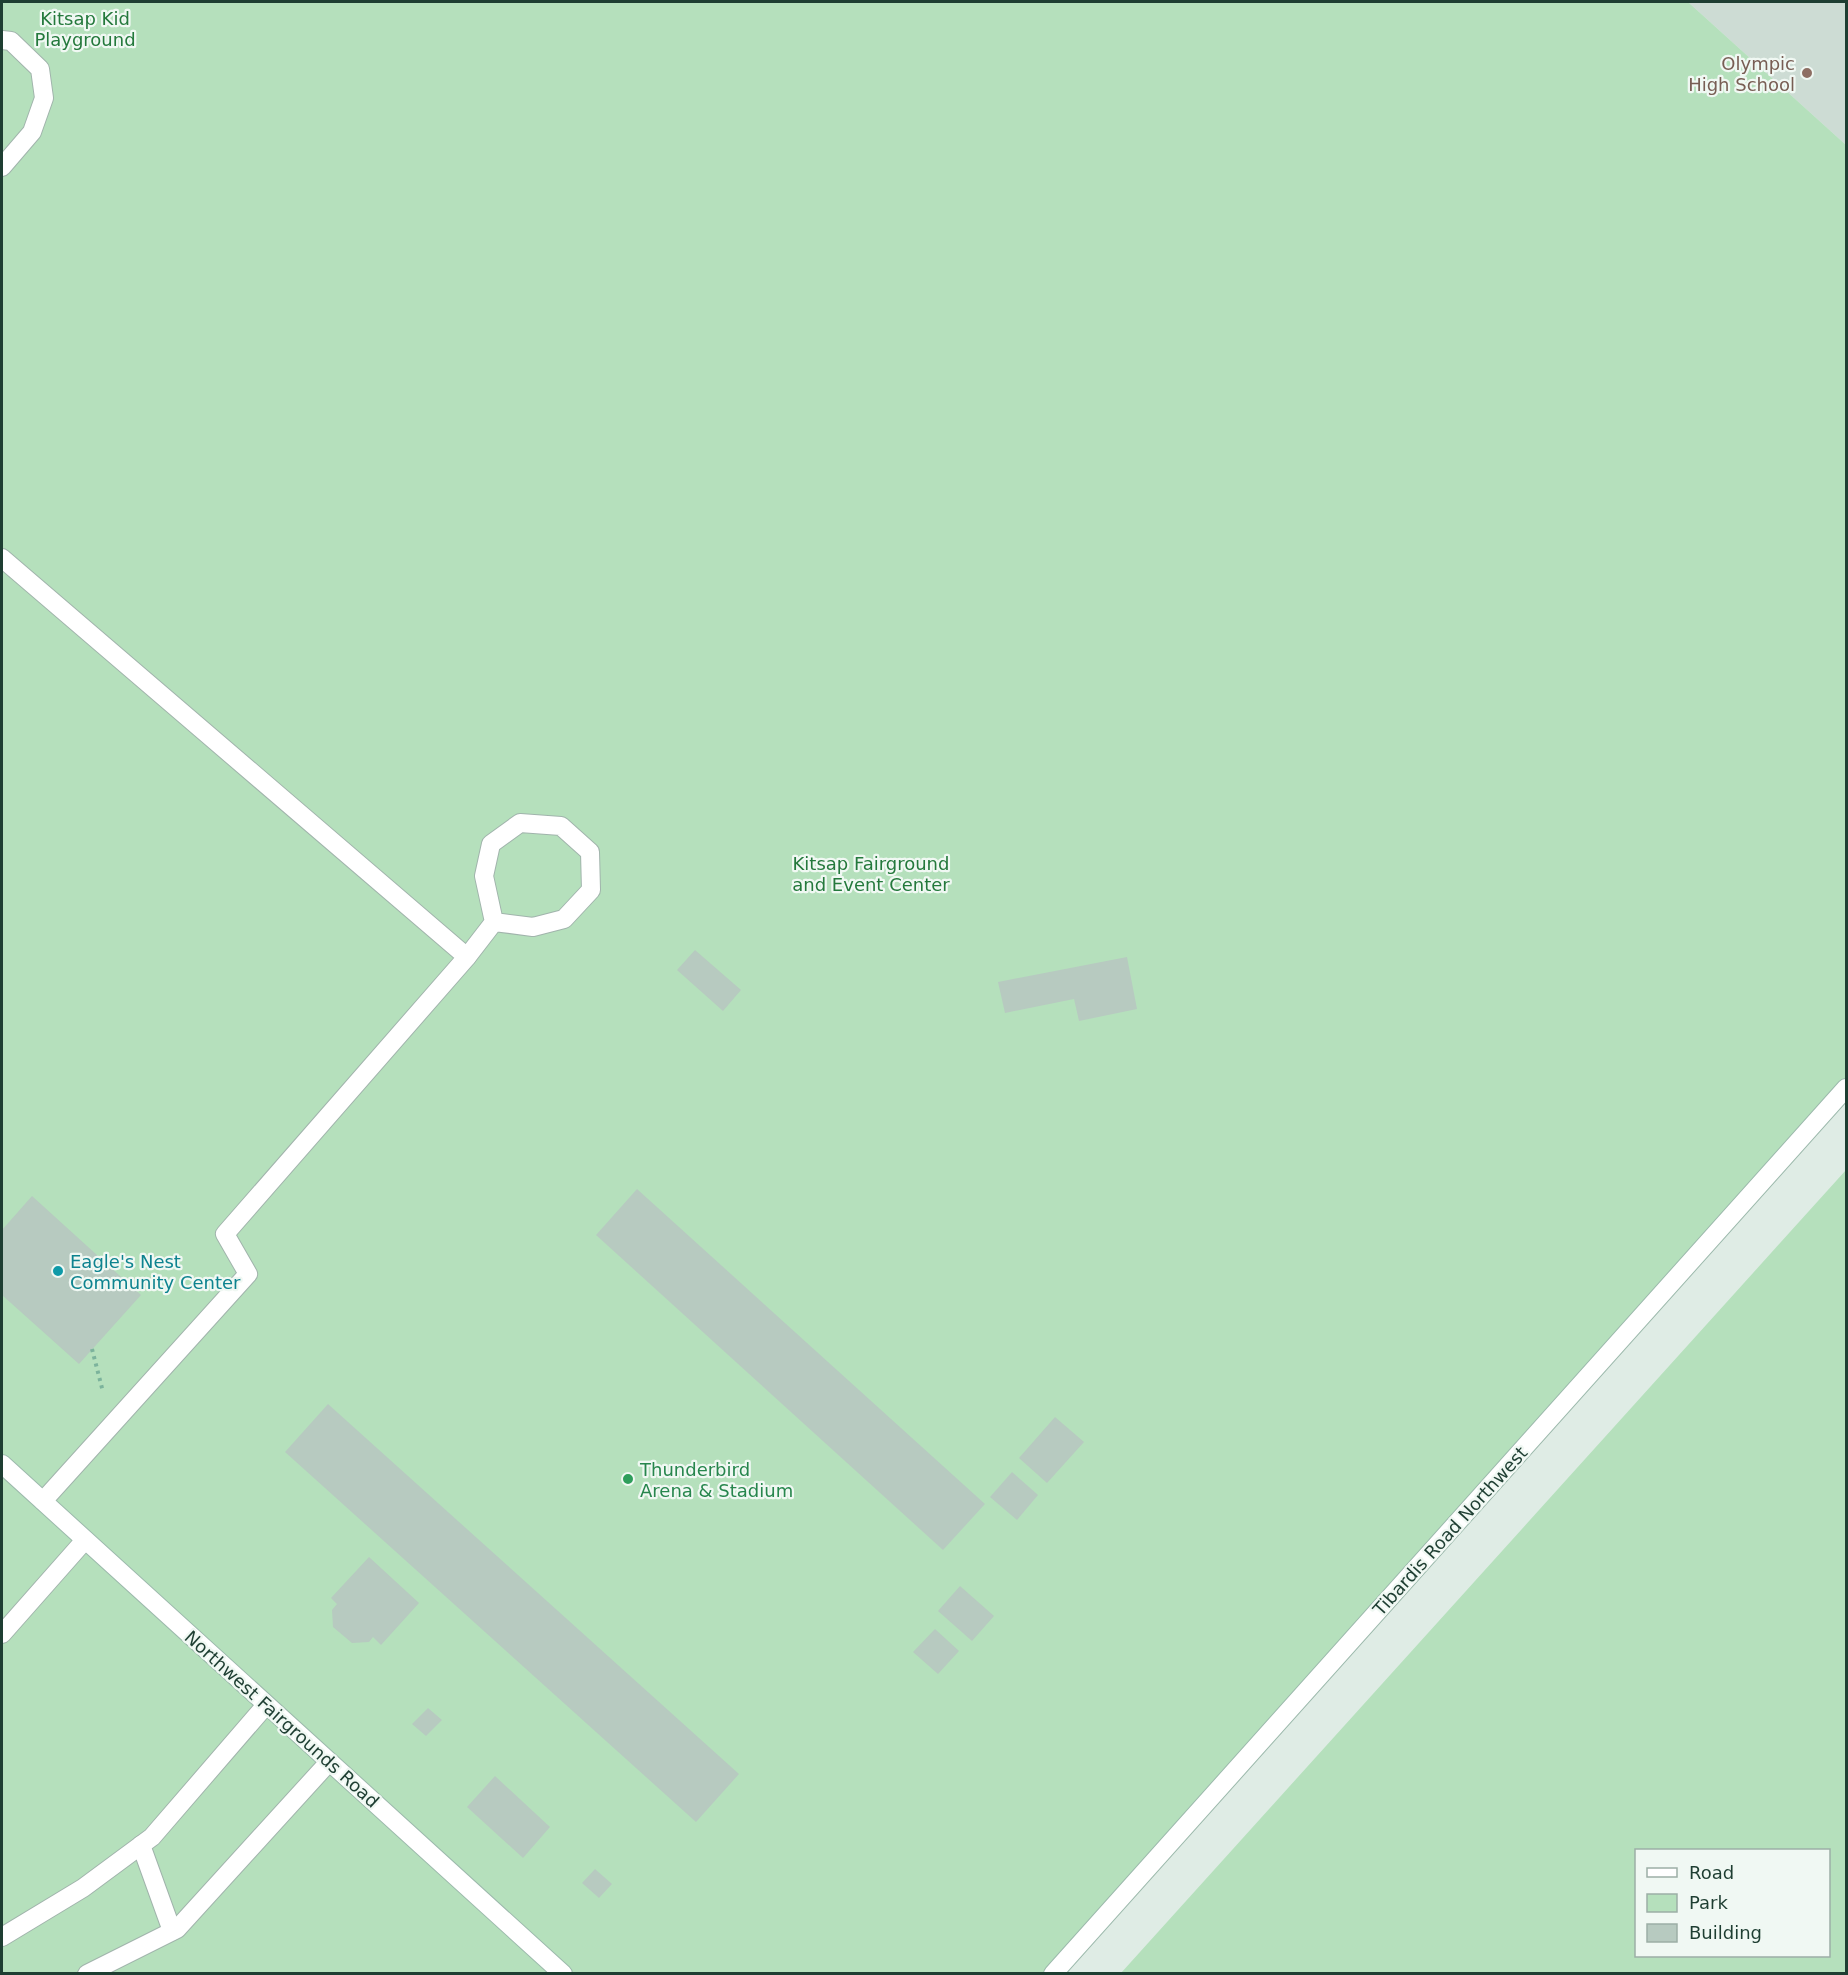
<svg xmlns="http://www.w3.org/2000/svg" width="1848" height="1975" font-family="'DejaVu Sans',sans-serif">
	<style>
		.built { fill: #cddcd4 }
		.green { fill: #b5e0bc; fill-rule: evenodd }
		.building { fill: #b7cac0 }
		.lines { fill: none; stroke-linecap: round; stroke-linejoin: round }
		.lane-casing { stroke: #a1b4ac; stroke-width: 20 }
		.secondary-casing { stroke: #9cb9ac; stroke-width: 20 }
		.path { stroke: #7cb39c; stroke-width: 4; stroke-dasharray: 3 4.5; stroke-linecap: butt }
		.lane { stroke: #fff; stroke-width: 18 }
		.secondary { stroke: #fff; stroke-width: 18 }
		.education-dot { fill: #8d6e63; stroke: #f0f8f3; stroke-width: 2 }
		.culture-dot { fill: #0f9aa8; stroke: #f0f8f3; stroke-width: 2 }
		.leisure-dot { fill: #2e9e5b; stroke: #f0f8f3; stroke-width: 2 }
		.labels { text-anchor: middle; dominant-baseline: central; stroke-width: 4.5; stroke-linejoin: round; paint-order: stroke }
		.park-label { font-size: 18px; fill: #24793c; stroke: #f0f8f3 }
		.education-label { font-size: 18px; fill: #785e54; stroke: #f0f8f3; text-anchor: end }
		.culture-label { font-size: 18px; fill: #0d838f; stroke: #f0f8f3; text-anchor: start }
		.leisure-label { font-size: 18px; fill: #27864d; stroke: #f0f8f3; text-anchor: start }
		.street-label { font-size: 18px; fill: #1e3e32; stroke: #f0f8f3 }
	</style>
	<rect width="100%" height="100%" fill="#dfece5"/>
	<polygon class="built" points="1688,2 1846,2 1846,145"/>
	<g class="green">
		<polygon points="2,2 1688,2 1846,145 1846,1088 1053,1973 2,1974"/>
		<path d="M 1846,1170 L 1846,1973 L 1121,1973 ZM 1828,1850 L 1828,1956 L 1636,1956 L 1636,1850 Z"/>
	</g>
	<g class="building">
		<polygon points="695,950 741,990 723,1011 677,970"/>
		<polygon points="1127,957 1137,1009 1079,1021 1074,999 1005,1013 998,982"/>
		<polygon points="637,1189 985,1504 943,1550 596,1235"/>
		<polygon points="32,1196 141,1295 79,1364 2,1295 2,1230"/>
		<polygon points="328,1404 739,1774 696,1822 285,1452"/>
		<polygon points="1055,1417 1084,1442 1047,1483 1019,1458"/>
		<polygon points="1012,1472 1038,1495 1017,1520 990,1497"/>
		<polygon points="369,1557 419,1603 381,1645 373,1637 369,1642 352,1643 333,1627 332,1610 337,1604 331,1598"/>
		<polygon points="960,1586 994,1616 972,1641 938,1611"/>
		<polygon points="935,1629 959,1651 938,1674 913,1652"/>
		<polygon points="428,1708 442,1720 426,1736 412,1724"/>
		<polygon points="495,1776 550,1827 523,1858 467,1807"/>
		<polygon points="595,1869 612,1884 599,1898 582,1883"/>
	</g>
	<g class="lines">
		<g class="lane-casing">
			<g id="lane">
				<polyline points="2,40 11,41 40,69 44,98 32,132 2,167"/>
				<polyline points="2,558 467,957 225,1234 248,1274 43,1501"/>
				<polyline points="467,957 494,922 533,927 564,919 591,890 590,852 561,826 520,823 491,844 484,876 494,922"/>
				<polyline points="2,1634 85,1540"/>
				<polyline points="141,1845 172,1931"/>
				<polyline points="2,1937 83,1888 152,1837 266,1705"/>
				<polyline points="87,1974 177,1929 329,1762"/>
			</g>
		</g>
		<g class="secondary-casing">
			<g id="secondary">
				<polyline points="2,1464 563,1974"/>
				<polyline points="1053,1974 1846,1088"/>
			</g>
		</g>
		<polyline class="path" points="92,1349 103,1392"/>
		<use href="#lane" class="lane"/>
		<use href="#secondary" class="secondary"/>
	</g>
	<circle class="education-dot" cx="1807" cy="73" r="6"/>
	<circle class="culture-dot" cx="58" cy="1271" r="6"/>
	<circle class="leisure-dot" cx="628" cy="1479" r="6"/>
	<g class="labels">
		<g class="park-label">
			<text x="85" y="18">Kitsap Kid<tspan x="85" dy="21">Playground</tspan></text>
			<text x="871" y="863">Kitsap Fairground<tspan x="871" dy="21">and Event Center</tspan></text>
		</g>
		<g class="education-label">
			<text x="1795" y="63">Olympic<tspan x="1795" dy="21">High School</tspan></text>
		</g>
		<g class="culture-label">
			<text x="70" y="1261">Eagle's Nest<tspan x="70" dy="21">Community Center</tspan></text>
		</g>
		<g class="leisure-label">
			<text x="640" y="1469">Thunderbird<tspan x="640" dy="21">Arena &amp; Stadium</tspan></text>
		</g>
		<g class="street-label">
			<text transform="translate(1450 1531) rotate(-48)">Tibardis Road Northwest</text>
			<text transform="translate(282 1719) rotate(42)">Northwest Fairgrounds Road</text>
		</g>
	</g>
	<rect width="1848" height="1975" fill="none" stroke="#1e3e32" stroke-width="6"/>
	<rect x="1635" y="1849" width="195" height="108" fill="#f0f8f3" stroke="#9caea6" stroke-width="1.5"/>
	<rect x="1647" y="1868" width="30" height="9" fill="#ffffff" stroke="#9caea6" stroke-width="1.5"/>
	<text x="1689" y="1879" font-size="18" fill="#1e3e32">Road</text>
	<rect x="1647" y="1894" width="30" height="18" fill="#b5e0bc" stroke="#9caea6" stroke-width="1.5"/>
	<text x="1689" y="1909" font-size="18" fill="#1e3e32">Park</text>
	<rect x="1647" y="1924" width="30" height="18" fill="#b7cac0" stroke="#9caea6" stroke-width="1.5"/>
	<text x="1689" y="1939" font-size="18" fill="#1e3e32">Building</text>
</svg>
